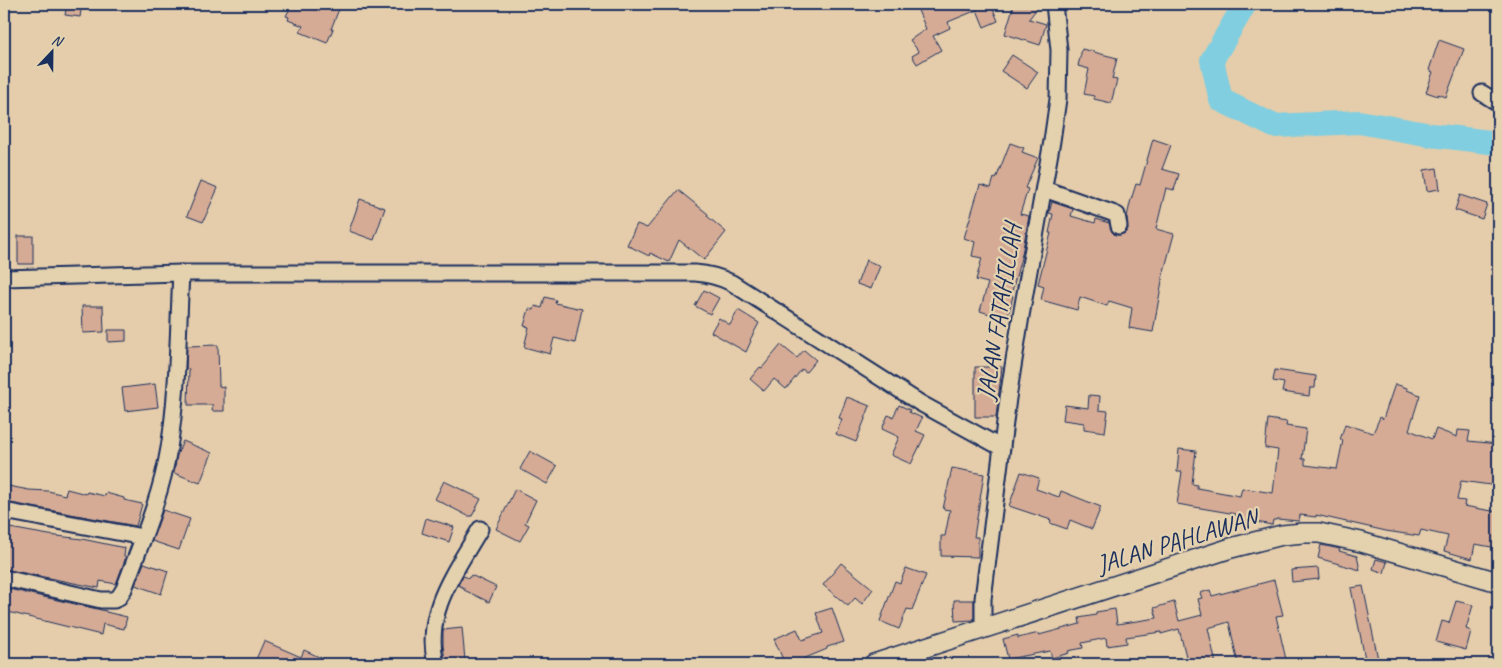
<svg xmlns="http://www.w3.org/2000/svg" width="1502" height="668" font-family="Caveat,sans-serif">
	<style>
		.lines { fill: none; stroke-linecap: round; stroke-linejoin: round }
		.river { stroke: #81cee0; stroke-width: 24 }
		.building { fill: #d5ab95; stroke: #1b2f5e }
		.minor-casing { stroke: #1b2f5e; stroke-width: 19 }
		.tertiary-casing { stroke: #1b2f5e; stroke-width: 22 }
		.minor { stroke: #e4d2af; stroke-width: 15 }
		.tertiary { stroke: #e4d2af; stroke-width: 19 }
		.labels { text-anchor: middle; dominant-baseline: central; stroke-width: 4.5; stroke-linejoin: round; paint-order: stroke }
		.street-label { font-size: 25px; fill: #1b2f5e; stroke: #e4d2af }
	</style>
	<rect width="100%" height="100%" fill="#e5cdab"/>
	<filter id="ink" filterUnits="userSpaceOnUse"><feTurbulence type="fractalNoise" baseFrequency=".02" numOctaves="2"/><feDisplacementMap in="SourceGraphic" scale="10" xChannelSelector="R" yChannelSelector="G"/><feConvolveMatrix kernelMatrix="1 2 1 2 8 2 1 2 1" color-interpolation-filters="sRGB"/></filter>
	<g filter="url(#ink)">
		<g class="lines">
			<polyline class="river" points="1245,4 1212,60 1221,100 1274,126 1359,122 1431,135 1498,143"/>
		</g>
		<g class="building">
			<polygon points="67,4 82,4 80,17 65,15"/>
			<polygon points="292,4 325,4 339,9 331,29 333,29 327,43 300,32 303,26 288,20 289,17 286,16"/>
			<polygon points="926,4 991,4 998,21 984,27 977,10 948,22 950,28 933,36 941,50 917,64 912,56 919,52 910,40 926,29 917,8"/>
			<polygon points="1014,4 1040,4 1029,19 1046,24 1040,45 1005,34"/>
			<polygon points="1439,40 1464,49 1446,97 1438,94 1438,96 1426,92 1433,72 1429,70"/>
			<polygon points="1082,49 1117,58 1112,79 1117,80 1111,103 1094,99 1094,96 1084,94 1089,69 1078,66"/>
			<polygon points="1012,55 1038,72 1027,88 1001,71"/>
			<polygon points="1153,139 1171,145 1162,169 1179,174 1174,190 1166,188 1156,229 1174,234 1163,275 1153,332 1129,328 1132,308 1109,301 1107,306 1080,297 1077,310 1041,300 1044,286 1038,284 1051,233 1049,233 1053,214 1049,213 1052,202 1073,209 1071,216 1095,223 1096,219 1109,223 1112,232 1115,235 1120,235 1125,233 1128,229 1127,217 1130,203 1136,184 1140,185"/>
			<polygon points="1010,143 1024,148 1022,152 1038,158 1025,188 1028,189 1020,214 1029,216 1022,254 1011,295 1013,296 1008,316 994,312 993,315 980,311 988,283 976,280 982,258 972,256 975,242 964,238 980,185 991,188 994,178 996,179"/>
			<polygon points="1437,168 1440,189 1427,191 1424,170"/>
			<polygon points="201,181 218,188 203,222 187,216"/>
			<polygon points="678,190 708,214 707,216 726,232 704,260 679,240 669,262 650,253 649,256 627,245 637,224 647,228"/>
			<polygon points="1460,195 1487,204 1482,219 1455,210"/>
			<polygon points="360,199 385,208 374,240 349,231"/>
			<rect x="18" y="236" width="15" height="28"/>
			<polygon points="866,260 880,266 871,289 857,284"/>
			<polygon points="704,290 719,298 710,314 695,306"/>
			<polygon points="545,297 556,300 555,303 582,309 575,343 554,338 550,354 524,347 529,327 524,326 529,309 534,310 535,306 542,308"/>
			<polygon points="82,306 103,306 104,332 83,333"/>
			<polygon points="738,310 759,323 750,340 751,341 746,352 711,332 719,318 730,325"/>
			<polygon points="108,330 126,330 126,341 108,342"/>
			<polygon points="218,345 219,386 224,387 224,411 212,411 213,405 188,405 189,369 186,370 187,346"/>
			<polygon points="781,345 797,358 804,350 816,360 806,372 802,369 786,389 774,379 764,391 750,379 760,367 762,368"/>
			<polygon points="975,367 1002,367 996,417 975,417"/>
			<polygon points="1275,370 1316,376 1315,388 1310,388 1309,396 1282,392 1284,383 1273,381"/>
			<polygon points="155,384 158,407 125,411 122,388"/>
			<polygon points="1395,384 1407,388 1407,390 1420,395 1409,430 1432,439 1436,429 1457,437 1458,430 1470,431 1468,441 1498,444 1498,486 1461,481 1457,500 1465,501 1464,506 1498,512 1497,548 1475,544 1472,559 1444,551 1448,536 1421,530 1419,536 1386,531 1316,515 1316,517 1300,515 1299,521 1277,519 1276,520 1273,520 1272,525 1235,518 1236,514 1177,504 1182,472 1177,472 1179,449 1196,451 1192,484 1197,485 1197,488 1240,496 1242,488 1273,493 1278,450 1265,448 1268,419 1287,422 1286,426 1306,429 1302,459 1305,459 1305,465 1337,469 1343,440 1340,440 1345,424 1373,433 1380,417 1383,419"/>
			<polygon points="1089,395 1100,396 1099,410 1108,411 1105,432 1084,429 1084,423 1063,420 1065,405 1088,408"/>
			<polygon points="847,397 870,406 856,442 836,434 842,419 839,418"/>
			<polygon points="899,405 910,410 909,412 922,418 916,431 925,435 911,464 891,455 899,437 882,429 888,415 893,417"/>
			<polygon points="183,441 212,453 200,483 174,473 177,455"/>
			<polygon points="530,451 557,466 547,484 520,469"/>
			<polygon points="952,468 984,474 974,537 978,537 978,557 941,556 941,536 945,536 950,510 943,509"/>
			<polygon points="1021,472 1039,478 1036,489 1059,497 1061,491 1101,507 1092,529 1070,520 1067,529 1050,523 1051,520 1009,506"/>
			<polygon points="444,481 481,499 472,516 468,516 435,499"/>
			<polygon points="8,486 29,490 48,491 65,495 67,489 86,494 87,492 105,496 106,493 124,498 124,500 142,504 136,526 5,502"/>
			<polygon points="515,489 536,500 525,523 529,525 520,541 496,529"/>
			<polygon points="163,510 190,519 179,550 152,541"/>
			<polygon points="426,518 454,527 449,542 422,533"/>
			<polygon points="4,527 49,535 82,539 125,548 124,556 126,557 116,584 100,581 99,588 4,569"/>
			<polygon points="1321,545 1340,549 1339,551 1357,556 1360,570 1318,558"/>
			<polygon points="1376,559 1387,562 1384,573 1373,569"/>
			<polygon points="144,563 168,571 161,594 135,585"/>
			<polygon points="841,563 873,589 862,604 855,598 848,606 823,585"/>
			<polygon points="906,568 926,575 912,610 907,609 899,629 880,621 895,581 900,583"/>
			<polygon points="1318,568 1319,579 1292,582 1291,570"/>
			<polygon points="471,575 496,587 489,602 464,590 464,588 458,585 463,576 469,578"/>
			<polygon points="1274,580 1283,615 1276,616 1287,664 1238,664 1229,622 1208,628 1216,664 1188,664 1179,629 1161,634 1161,632 1126,637 1127,643 1107,646 1106,638 1082,643 1083,648 1068,651 1069,653 1052,658 1050,651 1008,659 1003,639 1018,635 1018,638 1039,633 1039,635 1080,624 1079,618 1096,615 1096,612 1115,609 1117,624 1157,618 1154,608 1174,602 1179,621 1202,615 1198,599 1202,598 1200,593 1210,590 1212,596"/>
			<polygon points="1363,586 1379,664 1366,664 1351,588"/>
			<polygon points="4,588 106,611 106,612 127,617 124,629 103,624 101,635 4,611"/>
			<polygon points="954,600 974,600 974,620 955,621"/>
			<polygon points="1456,601 1473,605 1466,629 1471,631 1466,650 1436,642 1442,621 1449,623"/>
			<polygon points="832,608 844,642 827,647 827,649 791,664 785,664 774,639 797,629 802,640 823,633 816,613"/>
			<polygon points="462,628 465,660 445,661 443,645 443,630"/>
			<polygon points="264,641 301,657 304,650 334,664 254,664"/>
		</g>
		<g class="lines">
			<g class="minor-casing">
				<g id="minor">
					<polyline points="1482,93 1498,103"/>
					<polyline points="1044,189 1112,213 1117,215 1119,226"/>
					<path d="M 4,278 L 181,273 L 695,273 C 709,274 720,277 732,283 L 920,403 L 1002,448"/>
					<polyline points="4,511 143,537"/>
					<path d="M 4,578 L 101,600 L 114,600 L 119,597 L 124,589 C 141,543 161,497 169,448 C 178,392 178,330 181,273"/>
					<polyline points="983,628 983,599 1008,398 1021,316 1052,141 1058,99 1059,50 1054,4"/>
					<path d="M 436,664 C 423,612 455,572 480,529"/>
				</g>
			</g>
			<g class="tertiary-casing">
				<polyline id="tertiary" points="874,664 1231,548 1282,535 1303,533 1319,533 1361,542 1498,582"/>
			</g>
			<use href="#minor" class="minor"/>
			<use href="#tertiary" class="tertiary"/>
		</g>
	</g>
	<g class="labels">
		<g class="street-label">
			<text transform="translate(999 312) rotate(-81)">JALAN FATAHILLAH</text>
			<text transform="translate(1177 541) rotate(-17)">JALAN PAHLAWAN</text>
		</g>
	</g>
	<rect width="1502" height="668" fill="none" stroke="#e4d2af" stroke-width="20"/>
	<rect x="10" y="10" width="1482" height="648" fill="none" stroke="#1b2f5e" stroke-width="2" filter="url(#ink)"/>
	<g transform="translate(52 52) rotate(22)" stroke="#e4d2af" stroke-width="4" paint-order="stroke">
	<path d="M0-4L9 19L0 12L-9 19Z" fill="#1b2f5e"/>
	<text y="-8" font-size="14" font-weight="bold" text-anchor="middle" fill="#1b2f5e">N</text>
	</g>
</svg>
